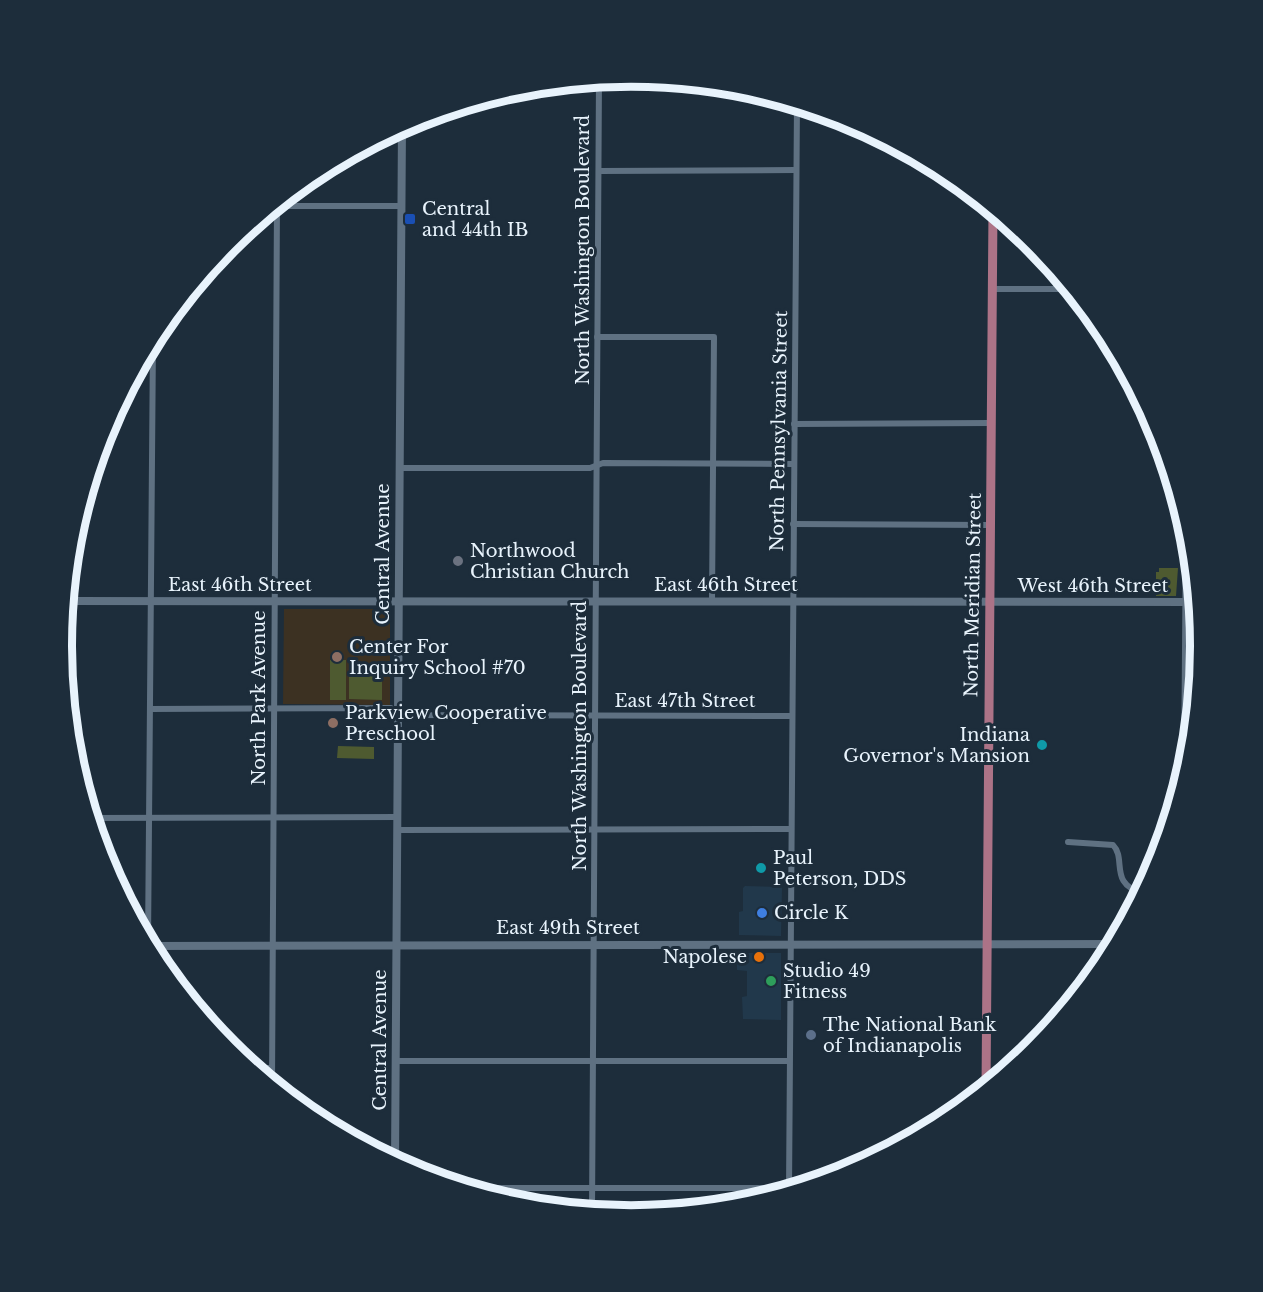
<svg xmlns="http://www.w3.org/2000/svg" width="1263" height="1292" font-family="'Libre Baskerville',serif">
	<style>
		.built { fill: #21384b }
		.education { fill: #3c3122 }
		.green { fill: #4e5a30 }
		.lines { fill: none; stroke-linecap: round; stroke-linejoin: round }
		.street { stroke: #5f7182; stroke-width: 6 }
		.secondary { stroke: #5f7182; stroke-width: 8 }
		.primary { stroke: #ac7387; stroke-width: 9 }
		.transit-dot { fill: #1a4fb4; stroke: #1d2d3b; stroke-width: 2 }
		.worship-dot { fill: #6b7280; stroke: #1d2d3b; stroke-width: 2 }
		.education-dot { fill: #8d6e63; stroke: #1d2d3b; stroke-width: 2 }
		.culture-dot { fill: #0f9aa8; stroke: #1d2d3b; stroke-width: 2 }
		.shop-dot { fill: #3f7fe0; stroke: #1d2d3b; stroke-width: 2 }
		.food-dot { fill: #e8710a; stroke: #1d2d3b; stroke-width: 2 }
		.leisure-dot { fill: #2e9e5b; stroke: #1d2d3b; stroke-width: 2 }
		.service-dot { fill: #5c6f8a; stroke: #1d2d3b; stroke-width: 2 }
		.labels { text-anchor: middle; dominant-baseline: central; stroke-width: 6; stroke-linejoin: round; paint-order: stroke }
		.poi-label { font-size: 18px; fill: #e8f3fc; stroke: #1d2d3b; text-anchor: start }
		.street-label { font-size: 18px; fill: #e8f3fc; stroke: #1d2d3b }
		.rim { fill: none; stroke: #e8f3fc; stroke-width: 8 }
	</style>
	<rect width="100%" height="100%" fill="#1d2d3b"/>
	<g class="built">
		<polygon points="745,886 782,887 781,936 739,935 739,912 743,911 743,888"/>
		<polygon points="737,953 781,953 781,1020 743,1019 742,997 747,996 747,971 737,970"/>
	</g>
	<polygon class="education" points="284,609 390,609 390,705 283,704"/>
	<g class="green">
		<polygon points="1159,568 1178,568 1176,596 1156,596 1156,572 1159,572"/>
		<rect x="330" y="660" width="16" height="40"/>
		<polygon points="349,671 382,671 382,700 349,699"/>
		<polygon points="338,746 374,747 374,759 337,758"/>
	</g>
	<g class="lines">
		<g class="street">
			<polyline points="599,171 796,170"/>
			<polyline points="276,206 401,206"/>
			<polyline points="992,289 1073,289"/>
			<polyline points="597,337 714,337 712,602"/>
			<polyline points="794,424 991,423"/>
			<polyline points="400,468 590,468 603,463 794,464"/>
			<polyline points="793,524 990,525"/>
			<polyline points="150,709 391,708 398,715 792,716"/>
			<polyline points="91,818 398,817"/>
			<polyline points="398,830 791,829"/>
			<path d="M 1068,842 L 1113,845 C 1127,859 1108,884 1143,893"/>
			<polyline points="148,944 153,339"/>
			<polyline points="396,1061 789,1061"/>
			<polyline points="252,1068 272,1068"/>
			<polyline points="272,1085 277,203"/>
			<polyline points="464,1188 789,1188"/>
			<polyline points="789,1191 797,103"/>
			<polyline points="592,1212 599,79"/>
		</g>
		<g class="secondary">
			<polyline points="66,601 1197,602"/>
			<polyline points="1185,777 1187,523"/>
			<polyline points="149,946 1115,944"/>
			<polyline points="395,1163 402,125"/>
		</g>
		<polyline class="primary" points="986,1089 993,209"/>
	</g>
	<rect class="transit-dot" x="404" y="213" width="12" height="12" rx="3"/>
	<circle class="worship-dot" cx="458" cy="561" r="6"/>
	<g class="education-dot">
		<circle cx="337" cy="657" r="6"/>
		<circle cx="333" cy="723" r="6"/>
	</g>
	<g class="culture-dot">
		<circle cx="1042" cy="745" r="6"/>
		<circle cx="761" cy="868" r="6"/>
	</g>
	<circle class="shop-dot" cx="762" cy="913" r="6"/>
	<circle class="food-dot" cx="759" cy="957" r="6"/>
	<circle class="leisure-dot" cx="771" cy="981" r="6"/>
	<circle class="service-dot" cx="811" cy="1035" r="6"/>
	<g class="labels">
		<g class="poi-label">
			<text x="422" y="209">Central<tspan x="422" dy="21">and 44th IB</tspan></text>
			<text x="470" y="551">Northwood<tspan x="470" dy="21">Christian Church</tspan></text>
			<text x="349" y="647">Center For<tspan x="349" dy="21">Inquiry School #70</tspan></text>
			<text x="345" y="713">Parkview Cooperative<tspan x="345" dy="21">Preschool</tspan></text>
			<text x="1030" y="735" text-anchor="end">Indiana<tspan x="1030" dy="21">Governor's Mansion</tspan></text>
			<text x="773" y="858">Paul<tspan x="773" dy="21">Peterson, DDS</tspan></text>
			<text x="774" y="913">Circle K</text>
			<text x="747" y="957" text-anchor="end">Napolese</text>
			<text x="783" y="971">Studio 49<tspan x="783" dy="21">Fitness</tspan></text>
			<text x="823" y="1025">The National Bank<tspan x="823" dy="21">of Indianapolis</tspan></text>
		</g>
		<g class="street-label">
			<text transform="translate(583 250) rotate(-90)">North Washington Boulevard</text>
			<text transform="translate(779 431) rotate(-89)">North Pennsylvania Street</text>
			<text transform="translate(383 554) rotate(-90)">Central Avenue</text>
			<text x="240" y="585">East 46th Street</text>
			<text x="726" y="585">East 46th Street</text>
			<text x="1093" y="586">West 46th Street</text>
			<text transform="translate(973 595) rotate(-89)">North Meridian Street</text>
			<text transform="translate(259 698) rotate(-90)">North Park Avenue</text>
			<text x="685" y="701">East 47th Street</text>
			<text transform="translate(580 736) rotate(-90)">North Washington Boulevard</text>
			<text x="568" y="928">East 49th Street</text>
			<text transform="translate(380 1040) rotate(-90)">Central Avenue</text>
		</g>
	</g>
	<path d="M0 0H1263V1292H0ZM72 646a559 559 0 1 1 1118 0a559 559 0 1 1-1118 0Z" fill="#1d2d3b" fill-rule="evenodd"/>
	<path class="rim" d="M72 646a559 559 0 1 1 1118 0a559 559 0 1 1-1118 0Z"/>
</svg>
